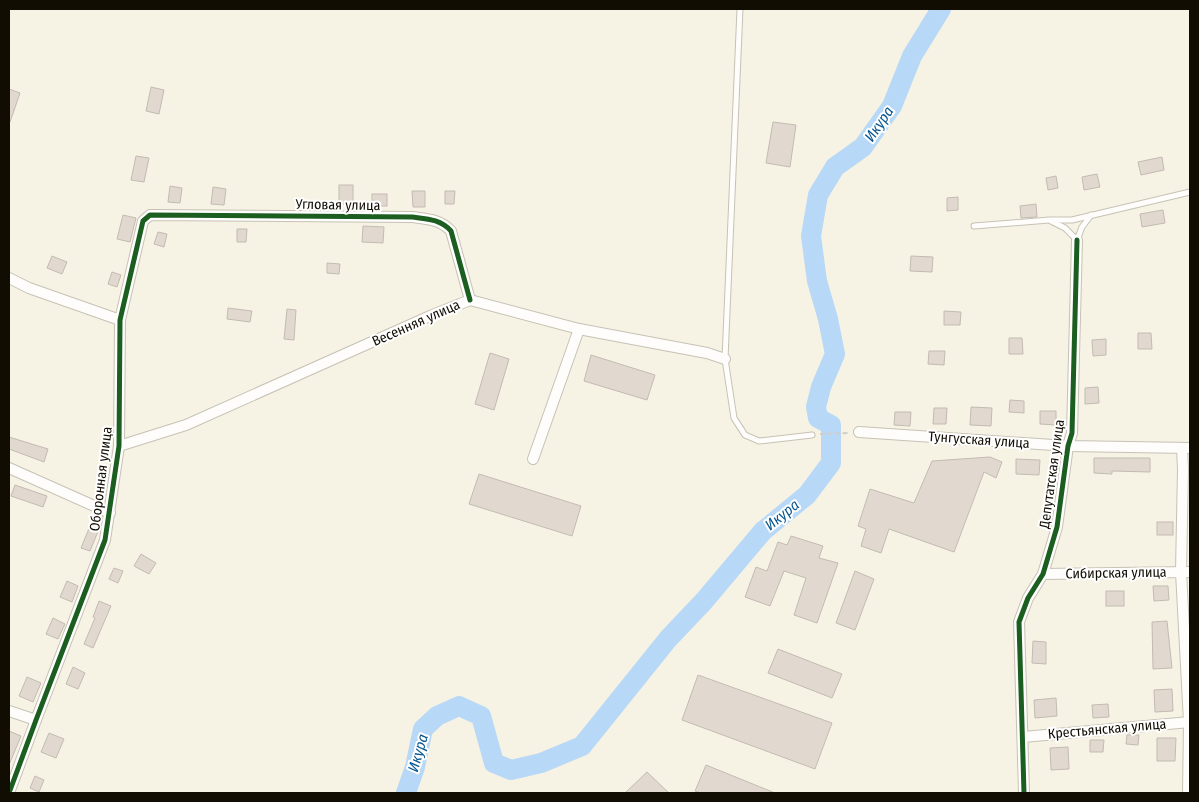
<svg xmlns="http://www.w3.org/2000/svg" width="1199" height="802" font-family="'Fira Sans Condensed',sans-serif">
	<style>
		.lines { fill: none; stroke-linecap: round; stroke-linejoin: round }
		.river { stroke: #b7d8f6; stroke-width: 20 }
		.building { fill: #e1d9cf; stroke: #c3bbb2 }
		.lane-casing { stroke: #c6c2b5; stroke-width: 7 }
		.street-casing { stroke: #c6c2b5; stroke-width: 12 }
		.path { stroke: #d0ceca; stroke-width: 2; stroke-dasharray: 5 2.5; stroke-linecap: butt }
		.lane { stroke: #fefdfb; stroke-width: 5 }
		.street { stroke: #fefdfb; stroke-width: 10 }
		.cycleway-casing { stroke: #fff; stroke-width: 8 }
		.cycleway { stroke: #1b5e20; stroke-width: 5 }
		.labels { text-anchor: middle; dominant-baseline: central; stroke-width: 4; stroke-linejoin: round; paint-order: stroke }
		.street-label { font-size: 14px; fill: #110d03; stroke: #fff }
		.water-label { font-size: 15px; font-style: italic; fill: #085690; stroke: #fff }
	</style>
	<rect width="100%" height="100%" fill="#f7f3e4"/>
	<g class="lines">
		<polyline class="river" points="406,793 415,767 423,729 437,716 459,706 481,716 494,763 511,770 541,763 582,746 668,639 704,601 763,531 807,495 831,463 831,425 818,418 816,407 821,387 835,354 828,319 817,281 811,236 818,195 835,167 863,147 892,106 912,56 941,9"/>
	</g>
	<g class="building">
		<polygon points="151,87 164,90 159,114 146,111"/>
		<polygon points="9,89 20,93 10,122 9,122"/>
		<polygon points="773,122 796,125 790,167 766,163"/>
		<polygon points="136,156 149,158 144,182 131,180"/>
		<polygon points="1162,157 1164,170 1141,175 1138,162"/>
		<polygon points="1097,174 1100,187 1084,190 1082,177"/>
		<polygon points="1056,176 1058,188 1048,190 1046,178"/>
		<rect x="339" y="185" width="14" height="19"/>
		<polygon points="170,186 182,188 180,203 168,202"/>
		<polygon points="213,187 226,189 224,205 211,204"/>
		<polygon points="412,191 425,191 425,207 413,207"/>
		<polygon points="445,191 455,191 454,204 445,204"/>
		<rect x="372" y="194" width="15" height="12"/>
		<polygon points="958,197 958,210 947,211 947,198"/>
		<polygon points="1036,204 1037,217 1021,218 1020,206"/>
		<polygon points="1163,210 1165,223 1142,227 1140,214"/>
		<polygon points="123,215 136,218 130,242 117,239"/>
		<polygon points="363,226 384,227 383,243 362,242"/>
		<polygon points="237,229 247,229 246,242 237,242"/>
		<polygon points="158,232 167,234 164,247 154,244"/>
		<polygon points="52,256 67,262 62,274 47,268"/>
		<polygon points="911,256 933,257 932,272 910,271"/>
		<polygon points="327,263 340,264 339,274 327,273"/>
		<polygon points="112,272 121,275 117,287 108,284"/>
		<polygon points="228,308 252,311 250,322 227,319"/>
		<polygon points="287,309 296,310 294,340 284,339"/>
		<polygon points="944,311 961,312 960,325 944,325"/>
		<polygon points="1138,333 1151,333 1152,349 1138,349"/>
		<polygon points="1009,338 1022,338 1023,354 1009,354"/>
		<polygon points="1106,339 1106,355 1093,356 1092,340"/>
		<polygon points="929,351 945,351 944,365 928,364"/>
		<polygon points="490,353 509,359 494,410 475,404"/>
		<polygon points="591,355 655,375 647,400 584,381"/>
		<polygon points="1098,387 1099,403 1085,404 1085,388"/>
		<polygon points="1010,400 1024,401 1024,413 1009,412"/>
		<polygon points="971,407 992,408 991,426 970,425"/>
		<polygon points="934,408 947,408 946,424 933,424"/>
		<polygon points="1040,411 1056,411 1056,425 1040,424"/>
		<polygon points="895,412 911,412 910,426 894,425"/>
		<polygon points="9,437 48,449 44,462 9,449"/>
		<polygon points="990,457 1002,462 996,478 984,472 954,552 889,529 881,553 861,546 866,529 858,526 870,489 914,503 932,461"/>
		<polygon points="1094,458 1150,458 1150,472 1112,471 1112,474 1094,473"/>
		<polygon points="1016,459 1040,460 1039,475 1016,474"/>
		<polygon points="479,474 581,506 572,536 469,504"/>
		<polygon points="15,485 47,496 43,507 11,496"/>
		<rect x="1157" y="522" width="16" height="13"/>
		<polygon points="90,526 99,529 90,551 81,548"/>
		<polygon points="791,536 823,546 819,558 838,563 817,623 794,615 806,578 784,571 770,606 745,597 756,567 767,571 778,542 787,545"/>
		<polygon points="141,554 156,563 149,574 134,566"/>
		<polygon points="114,568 123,571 118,583 109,579"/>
		<polygon points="855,571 874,579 855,630 836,623"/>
		<polygon points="67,581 78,586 72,602 60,597"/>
		<polygon points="1153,586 1168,586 1169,600 1154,601"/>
		<rect x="1106" y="591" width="18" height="15"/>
		<polygon points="99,601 111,606 93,648 84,644 95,618 93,617"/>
		<polygon points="53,618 65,624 58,639 46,634"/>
		<polygon points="1167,621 1172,668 1153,669 1152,622"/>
		<polygon points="1033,641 1046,642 1046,664 1032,663"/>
		<polygon points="778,649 842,674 832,698 768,673"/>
		<polygon points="73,667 85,673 78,689 66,684"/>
		<polygon points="698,675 832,723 815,769 682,720"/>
		<polygon points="27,677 41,683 33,702 19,696"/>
		<polygon points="1172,689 1173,711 1155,712 1154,690"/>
		<polygon points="1056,698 1057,716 1035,718 1034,700"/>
		<polygon points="1108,704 1109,717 1093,718 1092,705"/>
		<polygon points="9,731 21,736 9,765"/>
		<polygon points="49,733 64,739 56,758 41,752"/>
		<polygon points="1127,735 1139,735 1138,745 1126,744"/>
		<polygon points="1157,738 1176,738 1175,761 1157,761"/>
		<polygon points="1090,740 1104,740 1103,752 1090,752"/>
		<polygon points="1068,747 1069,769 1051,770 1050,748"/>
		<polygon points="706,765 775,793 701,793 695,791"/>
		<polygon points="647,772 669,793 625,793"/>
		<polygon points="35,776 44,780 39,792 30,788"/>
	</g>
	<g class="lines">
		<g class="lane-casing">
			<g id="lane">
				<polyline points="740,9 725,359 734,418 745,435 759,441 812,435"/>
				<polyline points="1051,221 1065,228 1077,240 1082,227 1091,215"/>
				<polyline points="974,226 1049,220 1072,220 1190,192"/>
			</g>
		</g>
		<g class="street-casing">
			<g id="street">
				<polyline points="9,278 29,288 120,320"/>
				<polyline points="859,432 1068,446 1190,448"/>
				<polyline points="119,446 186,425 430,316 470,300 579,329 707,353 725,359"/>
				<polyline points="1182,448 1183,469 1181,572 1189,722 1188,793"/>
				<polyline points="533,459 579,329"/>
				<polyline points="9,468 110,513"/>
				<polyline points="1043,574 1190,572"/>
				<polyline points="9,711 36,720"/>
				<polyline points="1023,737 1190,722"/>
				<path d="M 9,793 L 36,720 L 105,540 L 119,446 L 120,320 L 143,221 L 150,215 L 412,217 C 427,219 440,219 451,231 L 470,300"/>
				<polyline points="1024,793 1019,622 1028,598 1043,574 1057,527 1068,446 1072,433 1077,240"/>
			</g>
		</g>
		<polyline class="path" points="820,434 850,433"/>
		<use href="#lane" class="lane"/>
		<use href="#street" class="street"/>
		<g class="cycleway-casing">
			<g id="cycleway">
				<path d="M 9,793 L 36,720 L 105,540 L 119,446 L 120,320 L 143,221 L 150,215 L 412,217 C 427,219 440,219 451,231 L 470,300"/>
				<polyline points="1024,793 1019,622 1028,598 1043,574 1057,527 1068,446 1072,433 1077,240"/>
			</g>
		</g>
		<use href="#cycleway" class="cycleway"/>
	</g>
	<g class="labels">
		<g class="street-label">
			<text transform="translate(338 205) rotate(1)">Угловая улица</text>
			<text transform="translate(416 323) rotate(-24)">Весенняя улица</text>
			<text transform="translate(979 440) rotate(4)">Тунгусская улица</text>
			<text transform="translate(1052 474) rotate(-82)">Депутатская улица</text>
			<text transform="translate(101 479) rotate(-83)">Оборонная улица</text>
			<text transform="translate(1116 573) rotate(-1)">Сибирская улица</text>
			<text transform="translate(1107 729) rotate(-5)">Крестьянская улица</text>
		</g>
		<g class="water-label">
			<text transform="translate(879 124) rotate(-56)">Икура</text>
			<text transform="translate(782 515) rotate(-39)">Икура</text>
			<text transform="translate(418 753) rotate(-74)">Икура</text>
		</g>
	</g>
	<rect width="1199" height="802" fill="none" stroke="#110d03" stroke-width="20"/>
</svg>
